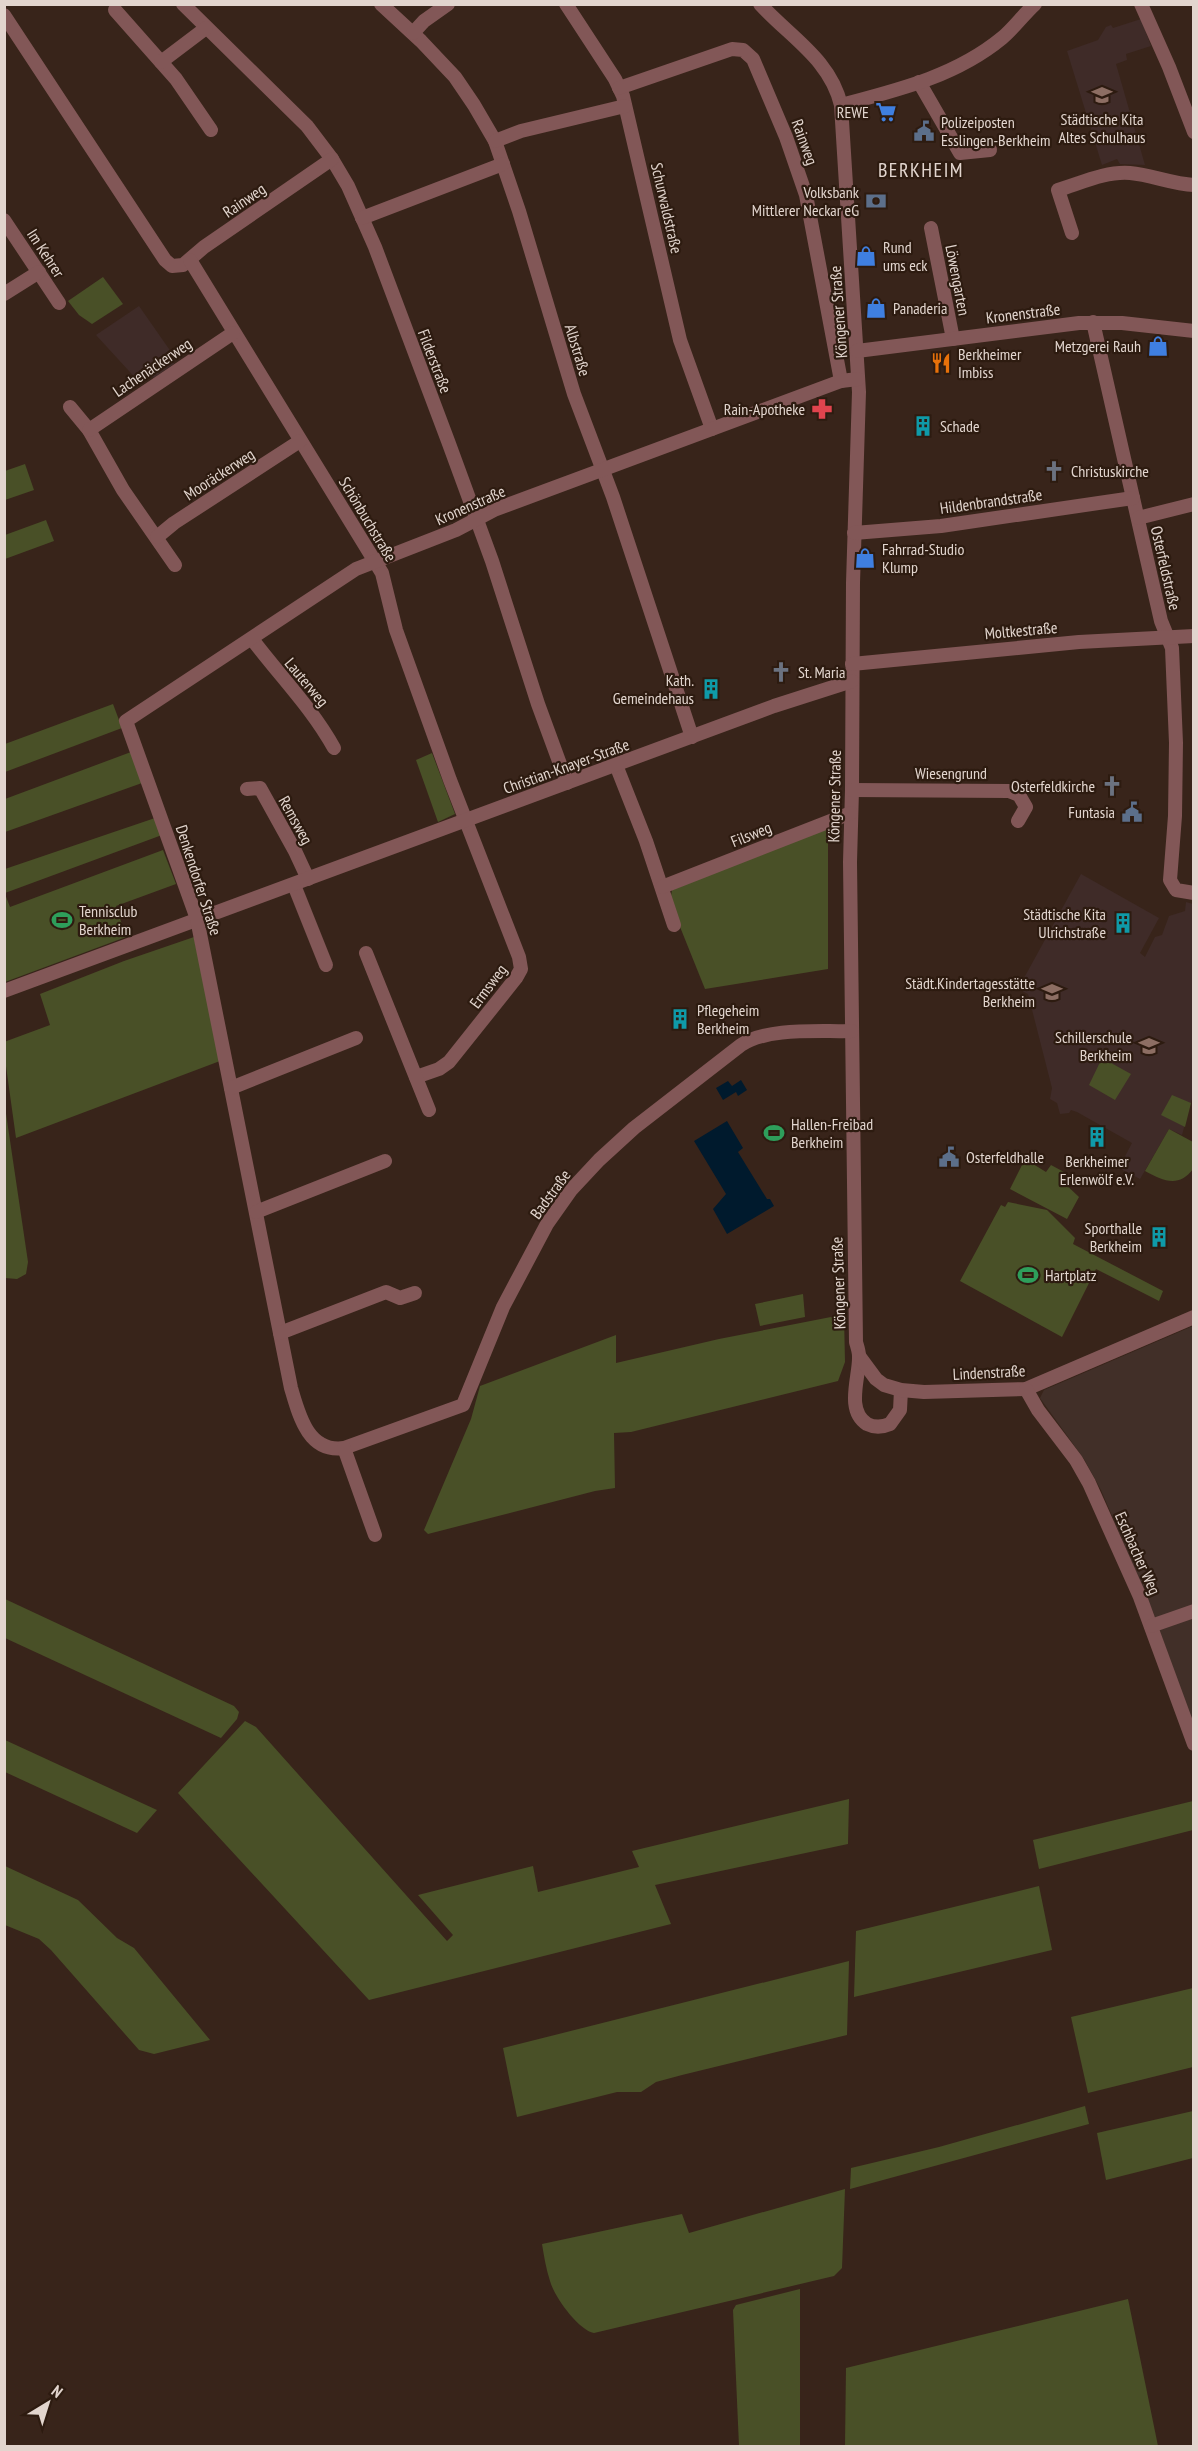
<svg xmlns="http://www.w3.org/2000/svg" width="1198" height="2451" font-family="'PT Sans Narrow',sans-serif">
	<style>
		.commercial { fill: #412f28 }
		.education { fill: #3f2b28 }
		.green { fill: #495027 }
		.water { fill: #001a2d }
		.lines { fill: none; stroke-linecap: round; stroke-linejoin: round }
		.minor { stroke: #825757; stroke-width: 14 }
		.labels { text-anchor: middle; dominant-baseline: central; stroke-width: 4.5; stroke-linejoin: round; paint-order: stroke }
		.poi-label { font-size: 16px; fill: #e2d5ce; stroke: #2d1b10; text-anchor: start }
		.street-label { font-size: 16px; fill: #e2d5ce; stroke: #2d1b10 }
		.quarter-label { font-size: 20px; letter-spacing: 1.5px; fill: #e2d5ce; stroke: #2d1b10 }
	</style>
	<rect width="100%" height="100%" fill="#38241a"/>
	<polygon class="commercial" points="1193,1326 1193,1724 1153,1612 1101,1490 1084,1459 1040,1398 1044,1390"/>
	<g class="education">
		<polygon points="1141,19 1151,46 1126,54 1127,60 1116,64 1145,165 1120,164 1117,159 1102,165 1067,51 1098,40 1106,27 1111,25 1113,28"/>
		<polygon points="139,306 176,359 173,362 174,364 154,378 150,374 140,383 96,335"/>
		<polygon points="1081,874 1159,918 1140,953 1145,957 1155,937 1162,935 1169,916 1185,911 1186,902 1193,904 1193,1095 1182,1135 1169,1129 1140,1179 1119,1168 1132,1143 1077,1112 1071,1110 1069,1113 1060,1114 1057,1103 1050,1099 1052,1088 1028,994 1018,989"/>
	</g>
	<g class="green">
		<polygon points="103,277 123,304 92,324 79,315 68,301"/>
		<polygon points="25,464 34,490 5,500 5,471"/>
		<polygon points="46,520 54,541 5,559 5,535"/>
		<polygon points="113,704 122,728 5,772 5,744"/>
		<polygon points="131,752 142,783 5,832 5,799"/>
		<polygon points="432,753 455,814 438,822 416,760"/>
		<polygon points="155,818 162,835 5,893 5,869"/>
		<polygon points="828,827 828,969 705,989 670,902 672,890"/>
		<polygon points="163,850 176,884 116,906 126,937 5,982 5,894 10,907"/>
		<polygon points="194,937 220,1061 16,1138 5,1059 4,1042 50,1025 40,994 124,961"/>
		<polygon points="1102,1058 1131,1074 1115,1100 1089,1085"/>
		<polygon points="1172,1095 1191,1103 1185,1127 1161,1115"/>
		<polygon points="4,1100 28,1262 26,1274 17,1279 5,1278"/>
		<path d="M 1169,1129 L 1193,1142 L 1193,1169 C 1179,1188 1163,1181 1145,1171 Z"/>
		<polygon points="1025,1159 1046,1172 1051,1165 1064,1172 1060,1179 1079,1197 1067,1219 1010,1189"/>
		<polygon points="1008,1202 1047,1210 1075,1238 1073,1244 1163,1291 1159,1301 1096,1269 1062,1337 960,1281 1001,1205 1005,1207"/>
		<polygon points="803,1294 805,1317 760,1326 755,1304"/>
		<polygon points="836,1316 844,1316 845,1362 838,1381 631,1432 614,1433 615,1488 595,1491 428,1534 424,1530 471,1419 480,1386 616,1335 616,1363 719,1339"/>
		<polygon points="5,1599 234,1706 239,1712 237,1719 221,1738 5,1638"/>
		<polygon points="245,1721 256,1727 447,1941 453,1935 418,1895 533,1866 538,1892 639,1867 632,1851 849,1799 848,1844 655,1885 671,1924 369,2000 178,1793"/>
		<polygon points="5,1740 157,1810 137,1833 5,1772"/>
		<polygon points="1193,1801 1193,1830 1039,1869 1033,1840"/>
		<polygon points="5,1866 78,1900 117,1938 134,1948 210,2040 154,2054 139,2050 51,1950 39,1939 5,1925"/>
		<polygon points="1039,1886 1052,1950 854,1997 856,1931"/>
		<polygon points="849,1961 847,2035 682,2075 656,2082 641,2092 617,2092 517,2117 503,2048"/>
		<polygon points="1193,1988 1193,2067 1088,2093 1071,2017"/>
		<polygon points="1085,2106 1089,2124 850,2189 851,2168 939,2147"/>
		<polygon points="1193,2111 1193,2158 1106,2180 1097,2133"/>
		<path d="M 845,2189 L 842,2268 L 834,2276 L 594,2333 C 578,2330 554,2296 550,2281 C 546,2269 544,2256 542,2244 L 682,2214 L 689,2233 Z"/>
		<polygon points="800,2289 800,2446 739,2446 733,2310 736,2305"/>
		<polygon points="1128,2299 1158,2446 845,2446 846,2368"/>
	</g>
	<g class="water">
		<polygon points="741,1080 747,1090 738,1096 736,1092 723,1100 716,1088 728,1081 732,1086"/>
		<polygon points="727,1121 743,1148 738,1152 767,1199 770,1199 774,1206 727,1234 713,1209 726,1194 694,1141"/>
	</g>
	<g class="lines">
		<g class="minor">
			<polyline points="183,4 307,126 332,159 348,186 375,247 448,441 492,561 538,704 567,783"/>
			<polyline points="381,4 421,41 455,77 474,105 495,141 519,211 574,394 613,497 692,737"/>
			<polyline points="566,4 615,79 623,96 680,340 712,429"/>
			<path d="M 760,4 C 790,37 830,59 841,105 L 859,392 L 853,583 L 852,790 L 850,862 L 856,1342 C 857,1346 859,1351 859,1356 C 860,1376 845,1410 867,1424 C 875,1428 883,1427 890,1424 L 900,1410 L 901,1390"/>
			<polyline points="1141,4 1169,67 1194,132"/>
			<polyline points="115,10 176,79 211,130"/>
			<polyline points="4,15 165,260 172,266 183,265 204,247 332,159"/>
			<polyline points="413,33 424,21 448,4"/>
			<polyline points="161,62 206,28"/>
			<polyline points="919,82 960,153 990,150"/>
			<polyline points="619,88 732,49 743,50 753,59 786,137 806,195 841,381"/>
			<path d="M 841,105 C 898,90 956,76 1002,38 C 1014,28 1023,15 1035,4"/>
			<polyline points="495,141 521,131 625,106"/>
			<polyline points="362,218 503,164"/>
			<polyline points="4,220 59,303"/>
			<polyline points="931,228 953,339"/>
			<path d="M 1072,233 L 1058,190 C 1081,183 1106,171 1130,173 C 1152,175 1172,184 1194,185"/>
			<polyline points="190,260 382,573 396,630 450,780 519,957 521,969 516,978 449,1062 439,1069 416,1077"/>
			<polyline points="4,294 39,272"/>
			<polyline points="1093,322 1161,621 1172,648 1176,743 1175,816 1170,880 1176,890 1194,893"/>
			<polyline points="857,351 1079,323 1122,323 1194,331"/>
			<polyline points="70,407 89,430 123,490 175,565"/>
			<polyline points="89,430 233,333"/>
			<polyline points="1138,518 1194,504"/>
			<polyline points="854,533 941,526 1133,498"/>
			<polyline points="157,537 174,523 300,441"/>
			<path d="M 252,639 C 279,675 312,708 334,748"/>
			<polyline points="852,664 1079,642 1194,636"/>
			<polyline points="616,765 646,841 674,925"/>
			<polyline points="247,789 260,788 295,851 308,879"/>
			<polyline points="852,790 1009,791 1019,795 1026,807 1018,821"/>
			<polyline points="294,885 326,965"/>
			<polyline points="662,887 851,813"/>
			<polyline points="366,953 429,1110"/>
			<polyline points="4,991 774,706 852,681"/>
			<path d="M 852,1031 C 819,1032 768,1027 741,1045 L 634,1128 L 599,1160 L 571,1190 L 547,1224 L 503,1307 L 463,1405 L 344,1448 C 308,1453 299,1415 291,1388 L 197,919 L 126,721 L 356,569 L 456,530 L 494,510 L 841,381 L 858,379"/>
			<polyline points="231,1088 356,1038"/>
			<polyline points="256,1212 385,1161"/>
			<polyline points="280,1333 386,1292 400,1298 415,1293"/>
			<polyline points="859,1356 876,1379 884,1385 901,1390 924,1392 1026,1389 1194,1317"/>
			<polyline points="1026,1389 1038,1410 1076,1460 1089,1483 1140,1597 1194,1744"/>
			<polyline points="344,1448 375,1535"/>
			<polyline points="1151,1626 1194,1611"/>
		</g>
	</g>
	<defs>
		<g id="school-bare" transform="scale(1.62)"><path d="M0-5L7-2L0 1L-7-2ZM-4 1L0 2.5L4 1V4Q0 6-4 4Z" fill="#8d6e63" stroke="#2d1b10" stroke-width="2.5" paint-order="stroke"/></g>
		<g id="supermarket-bare" transform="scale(1.62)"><path d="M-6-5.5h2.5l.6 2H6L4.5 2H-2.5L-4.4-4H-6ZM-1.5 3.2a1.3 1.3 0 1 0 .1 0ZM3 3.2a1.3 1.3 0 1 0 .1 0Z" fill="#3f7fe0" stroke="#2d1b10" stroke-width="2.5" paint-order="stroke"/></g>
		<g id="civic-bare" transform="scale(1.62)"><path d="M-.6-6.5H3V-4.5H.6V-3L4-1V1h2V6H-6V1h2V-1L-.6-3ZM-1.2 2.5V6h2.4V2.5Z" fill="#5c6f8a" stroke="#2d1b10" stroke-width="2.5" paint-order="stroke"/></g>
		<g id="bank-bare" transform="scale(1.62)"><path d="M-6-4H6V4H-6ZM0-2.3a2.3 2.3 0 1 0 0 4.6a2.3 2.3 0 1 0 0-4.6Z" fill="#5c6f8a" stroke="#2d1b10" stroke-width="2.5" paint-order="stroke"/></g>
		<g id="shop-bare" transform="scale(1.62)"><path d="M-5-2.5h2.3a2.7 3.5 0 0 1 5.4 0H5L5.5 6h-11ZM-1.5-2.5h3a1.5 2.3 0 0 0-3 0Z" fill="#3f7fe0" stroke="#2d1b10" stroke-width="2.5" paint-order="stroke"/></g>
		<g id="restaurant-bare" transform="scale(1.62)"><path d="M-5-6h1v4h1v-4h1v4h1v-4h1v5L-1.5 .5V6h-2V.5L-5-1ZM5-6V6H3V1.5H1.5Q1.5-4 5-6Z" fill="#e8710a" stroke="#2d1b10" stroke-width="2.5" paint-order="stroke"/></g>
		<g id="pharmacy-bare" transform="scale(1.62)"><path d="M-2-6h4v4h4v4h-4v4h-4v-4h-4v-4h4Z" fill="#e0444e" stroke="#2d1b10" stroke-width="2.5" paint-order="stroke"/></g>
		<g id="building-bare" transform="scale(1.62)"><path d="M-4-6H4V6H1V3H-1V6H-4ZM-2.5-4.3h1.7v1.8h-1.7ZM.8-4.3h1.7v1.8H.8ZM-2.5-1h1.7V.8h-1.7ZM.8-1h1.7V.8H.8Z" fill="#0f9aa8" stroke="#2d1b10" stroke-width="2.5" paint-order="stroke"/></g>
		<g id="church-bare" transform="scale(1.62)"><path d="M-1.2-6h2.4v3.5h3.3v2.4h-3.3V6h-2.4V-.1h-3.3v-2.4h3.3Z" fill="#6b7280" stroke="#2d1b10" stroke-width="2.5" paint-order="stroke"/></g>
		<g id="stadium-bare" transform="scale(1.62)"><path d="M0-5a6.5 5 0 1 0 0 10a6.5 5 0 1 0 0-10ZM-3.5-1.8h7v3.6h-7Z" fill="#2e9e5b" stroke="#2d1b10" stroke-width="2.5" paint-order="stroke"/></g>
	</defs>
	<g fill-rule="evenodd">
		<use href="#school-bare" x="1102" y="95"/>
		<use href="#supermarket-bare" x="886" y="112"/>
		<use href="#civic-bare" x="924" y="131"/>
		<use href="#bank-bare" x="876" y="201"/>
		<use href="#shop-bare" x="866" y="256"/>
		<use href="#shop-bare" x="876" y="308"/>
		<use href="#shop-bare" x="1158" y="346"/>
		<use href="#restaurant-bare" x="941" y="363"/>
		<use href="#pharmacy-bare" x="822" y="409"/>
		<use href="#building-bare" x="923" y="426"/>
		<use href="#church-bare" x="1054" y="471"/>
		<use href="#shop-bare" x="865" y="558"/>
		<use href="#church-bare" x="781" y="672"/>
		<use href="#building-bare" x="711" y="689"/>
		<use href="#church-bare" x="1112" y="786"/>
		<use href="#civic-bare" x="1132" y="812"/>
		<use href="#stadium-bare" x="62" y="920"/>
		<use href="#building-bare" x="1123" y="923"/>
		<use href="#school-bare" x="1052" y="992"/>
		<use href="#building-bare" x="680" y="1019"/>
		<use href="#school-bare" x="1149" y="1046"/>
		<use href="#stadium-bare" x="774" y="1133"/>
		<use href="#building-bare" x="1097" y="1137"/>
		<use href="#civic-bare" x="949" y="1157"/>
		<use href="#building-bare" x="1159" y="1237"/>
		<use href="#stadium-bare" x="1028" y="1275"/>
	</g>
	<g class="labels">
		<g class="poi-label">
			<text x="869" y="112" text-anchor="end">REWE</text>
			<text x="1102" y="119" text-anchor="middle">Städtische Kita<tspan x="1102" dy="18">Altes Schulhaus</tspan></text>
			<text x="941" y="122">Polizeiposten<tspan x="941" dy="18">Esslingen-Berkheim</tspan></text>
			<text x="859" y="192" text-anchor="end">Volksbank<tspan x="859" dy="18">Mittlerer Neckar eG</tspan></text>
			<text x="883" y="247">Rund<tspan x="883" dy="18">ums eck</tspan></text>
			<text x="893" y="308">Panaderia</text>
			<text x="1141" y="346" text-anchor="end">Metzgerei Rauh</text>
			<text x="958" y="354">Berkheimer<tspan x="958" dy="18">Imbiss</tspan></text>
			<text x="805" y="409" text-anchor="end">Rain-Apotheke</text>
			<text x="940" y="426">Schade</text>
			<text x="1071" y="471">Christuskirche</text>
			<text x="882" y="549">Fahrrad-Studio<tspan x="882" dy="18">Klump</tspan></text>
			<text x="798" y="672">St. Maria</text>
			<text x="694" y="680" text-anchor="end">Kath.<tspan x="694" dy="18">Gemeindehaus</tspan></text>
			<text x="1095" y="786" text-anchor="end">Osterfeldkirche</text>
			<text x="1115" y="812" text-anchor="end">Funtasia</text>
			<text x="79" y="911">Tennisclub<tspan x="79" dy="18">Berkheim</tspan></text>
			<text x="1106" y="914" text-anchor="end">Städtische Kita<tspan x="1106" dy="18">Ulrichstraße</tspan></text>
			<text x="1035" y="983" text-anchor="end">Städt.Kindertagesstätte<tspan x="1035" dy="18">Berkheim</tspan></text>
			<text x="697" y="1010">Pflegeheim<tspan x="697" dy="18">Berkheim</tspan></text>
			<text x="1132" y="1037" text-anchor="end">Schillerschule<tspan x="1132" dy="18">Berkheim</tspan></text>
			<text x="791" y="1124">Hallen-Freibad<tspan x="791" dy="18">Berkheim</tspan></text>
			<text x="966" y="1157">Osterfeldhalle</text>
			<text x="1097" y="1161" text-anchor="middle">Berkheimer<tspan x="1097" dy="18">Erlenwölf e.V.</tspan></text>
			<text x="1142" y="1228" text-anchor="end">Sporthalle<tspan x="1142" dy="18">Berkheim</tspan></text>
			<text x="1045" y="1275">Hartplatz</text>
		</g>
		<g class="street-label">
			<text transform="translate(805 142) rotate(70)">Rainweg</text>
			<text transform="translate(244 200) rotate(-34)">Rainweg</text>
			<text transform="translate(667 208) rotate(77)">Schurwaldstraße</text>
			<text transform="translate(46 253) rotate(57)">Im Kehrer</text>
			<text transform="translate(958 280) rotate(79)">Löwengarten</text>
			<text transform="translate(838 312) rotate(-94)">Köngener Straße</text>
			<text transform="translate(1023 313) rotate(-7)">Kronenstraße</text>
			<text transform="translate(578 350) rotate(73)">Albstraße</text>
			<text transform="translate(435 361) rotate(69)">Filderstraße</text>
			<text transform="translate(152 367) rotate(-34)">Lachenäckerweg</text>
			<text transform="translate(219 474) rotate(-33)">Mooräckerweg</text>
			<text transform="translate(991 501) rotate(-8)">Hildenbrandstraße</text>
			<text transform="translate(470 505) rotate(-24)">Kronenstraße</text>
			<text transform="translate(368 519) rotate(59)">Schönbuchstraße</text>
			<text transform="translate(1166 568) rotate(77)">Osterfeldstraße</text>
			<text transform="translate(1021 630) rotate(-5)">Moltkestraße</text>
			<text transform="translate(307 682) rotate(50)">Lauterweg</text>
			<text transform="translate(566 766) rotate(-20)">Christian-Knayer-Straße</text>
			<text x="951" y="773">Wiesengrund</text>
			<text transform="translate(834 796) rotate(-89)">Köngener Straße</text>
			<text transform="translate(296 820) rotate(61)">Remsweg</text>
			<text transform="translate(751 834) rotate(-22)">Filsweg</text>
			<text transform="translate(199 880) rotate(72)">Denkendorfer Straße</text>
			<text transform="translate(488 986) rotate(-53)">Ermsweg</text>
			<text transform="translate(550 1194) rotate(-54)">Badstraße</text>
			<text transform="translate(838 1283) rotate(-92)">Köngener Straße</text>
			<text transform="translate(989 1372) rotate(-3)">Lindenstraße</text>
			<text transform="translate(1138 1553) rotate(66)">Eschbacher Weg</text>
		</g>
		<g class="quarter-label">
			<text x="921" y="170">BERKHEIM</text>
		</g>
	</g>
	<rect width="1198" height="2451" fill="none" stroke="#e2d5ce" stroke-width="12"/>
	<g transform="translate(48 2403) rotate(38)" stroke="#2d1b10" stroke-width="4.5" paint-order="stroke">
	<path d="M0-4.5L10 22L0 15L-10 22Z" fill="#e2d5ce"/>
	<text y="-9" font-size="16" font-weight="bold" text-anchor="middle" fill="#e2d5ce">N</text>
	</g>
</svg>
